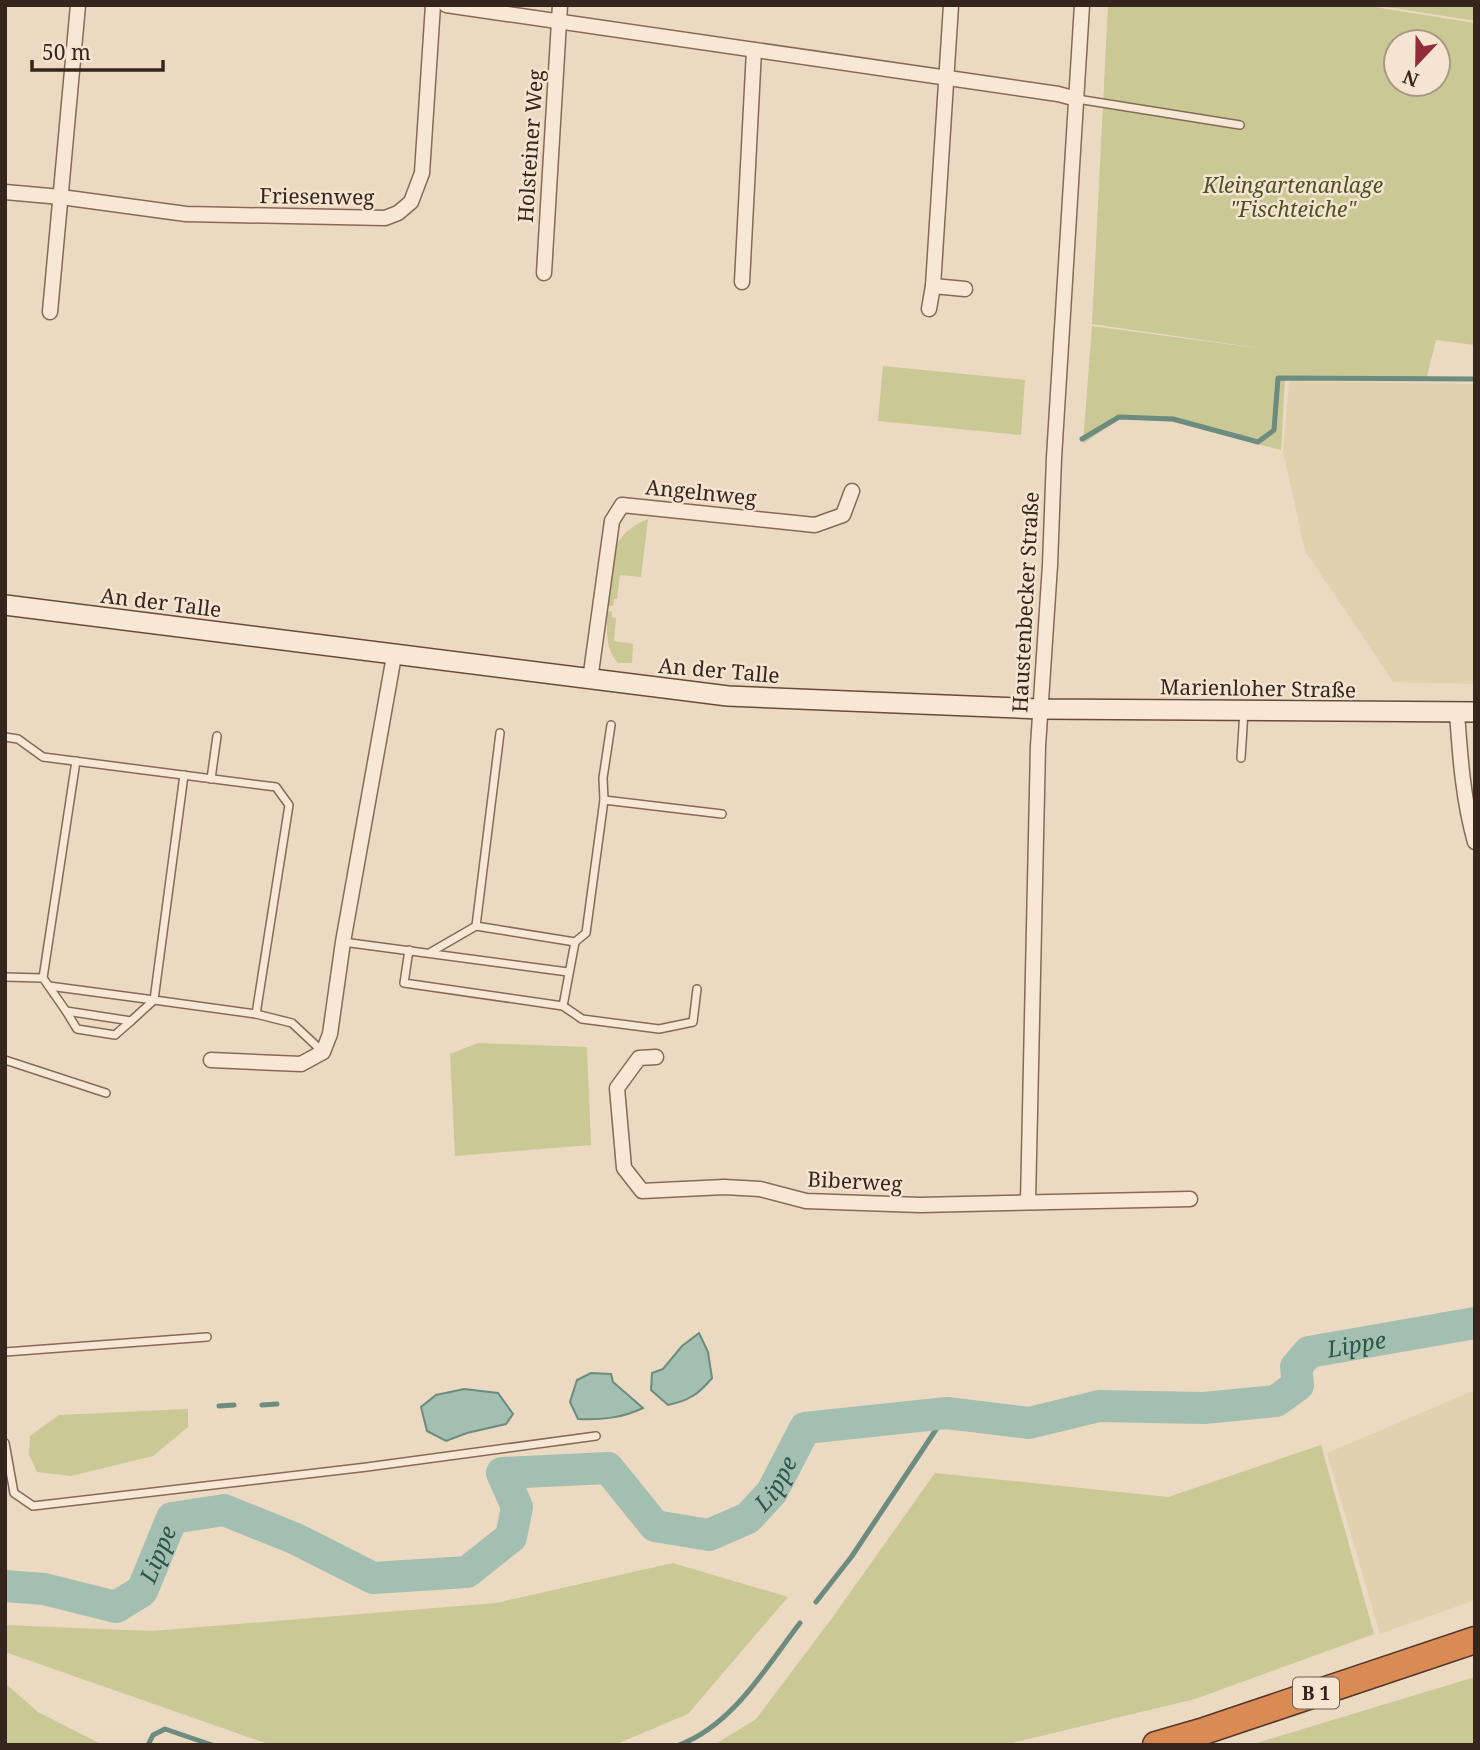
<svg xmlns="http://www.w3.org/2000/svg" width="1480" height="1750" font-family="'Noto Serif',serif">
	<style>
		.farmland { fill: #e2d1ae }
		.green { fill: #cac895; fill-rule: evenodd }
		.water { fill: #a3bfb2; stroke: #6b8c7f; stroke-width: 2 }
		.lines { fill: none; stroke-linecap: round; stroke-linejoin: round }
		.stream { stroke: #6b8c7f; stroke-width: 5 }
		.river { stroke: #a3bfb2; stroke-width: 32 }
		.lane-casing { stroke: #856a59; stroke-width: 10 }
		.street-casing { stroke: #856a59; stroke-width: 17 }
		.secondary-casing { stroke: #674b3c; stroke-width: 22 }
		.highway-casing { stroke: #53392d; stroke-width: 29 }
		.lane { stroke: #f8e7d4; stroke-width: 7 }
		.street { stroke: #f8e7d4; stroke-width: 14 }
		.secondary { stroke: #f8e7d4; stroke-width: 19 }
		.highway { stroke: #da8a53; stroke-width: 26 }
		.labels { text-anchor: middle; dominant-baseline: central; stroke-width: 5; stroke-linejoin: round; paint-order: stroke }
		.shield { fill: #f4e4d0; stroke: #6e5e53; stroke-width: 2 }
		.shield-label { font-size: 19px; font-weight: bold; fill: #35251d }
		.street-label { font-size: 21px; fill: #35251d; stroke: #f4e4d0 }
		.park-label { font-size: 21px; font-style: italic; fill: #4d5124; stroke: #f4e4d0 }
		.water-label { font-size: 23px; font-style: italic; fill: #2d554c; stroke: #f4e4d0 }
	</style>
	<rect width="100%" height="100%" fill="#ecd9c1"/>
	<g class="farmland">
		<polygon points="1289,381 1475,384 1475,684 1393,682 1305,551 1283,451"/>
		<polygon points="1475,1390 1475,1600 1380,1634 1327,1453"/>
	</g>
	<g class="green">
		<path d="M 1108,5 L 1362,5 L 1475,23 L 1475,345 L 1436,340 L 1426,381 L 1285,377 L 1281,450 L 1173,422 L 1119,419 L 1083,444 L 1092,326 L 1272,350 L 1092,324 ZM 1396,42 L 1438,42 L 1438,84 L 1396,84 Z"/>
		<polygon points="1375,5 1475,5 1475,21"/>
		<polygon points="883,366 1025,380 1021,435 878,421"/>
		<path d="M 648,519 L 641,577 L 620,575 L 617,599 L 614,599 L 613,606 L 608,606 C 612,565 605,537 648,519 Z"/>
		<path d="M 607,611 L 612,612 L 612,617 L 616,618 L 614,641 L 633,644 L 632,663 L 618,663 C 605,649 607,630 607,611 Z"/>
		<polygon points="478,1043 587,1047 591,1145 455,1156 450,1054"/>
		<polygon points="188,1409 188,1427 153,1456 71,1476 37,1472 29,1455 30,1436 59,1415"/>
		<polygon points="1321,1445 1374,1634 1195,1699 1004,1745 714,1745 756,1719 832,1618 935,1473 1168,1497"/>
		<polygon points="673,1563 788,1597 688,1714 614,1745 271,1745 5,1652 5,1625 151,1631 496,1603"/>
		<polygon points="1475,1677 1475,1745 1250,1745"/>
		<polygon points="5,1683 38,1712 103,1745 5,1745"/>
	</g>
	<g class="water">
		<path d="M 699,1333 L 708,1352 L 712,1378 C 699,1394 688,1401 668,1405 L 651,1390 L 652,1373 L 663,1369 L 682,1346 Z"/>
		<path d="M 591,1373 L 611,1374 L 613,1382 L 643,1408 C 622,1418 602,1420 578,1419 L 570,1402 L 577,1380 Z"/>
		<polygon points="464,1389 498,1393 513,1414 506,1424 467,1433 446,1441 427,1431 421,1407 436,1395"/>
	</g>
	<g class="lines">
		<g class="stream">
			<polyline points="1082,439 1119,417 1173,419 1258,442 1274,430 1278,378 1475,379"/>
			<polyline points="262,1405 277,1404"/>
			<polyline points="219,1406 234,1405"/>
			<polyline points="816,1602 852,1556 947,1413"/>
			<polyline points="148,1745 153,1735 165,1729 212,1745"/>
			<path d="M 679,1745 C 733,1725 766,1667 800,1623"/>
		</g>
		<path class="river" id="s1" d="M 5,1586 L 44,1589 L 116,1607 L 142,1591 L 172,1518 L 224,1510 L 296,1539 L 373,1578 L 467,1572 L 511,1537 L 517,1507 L 502,1473 L 608,1468 L 655,1526 L 709,1535 L 748,1518 L 772,1492 L 805,1428 L 947,1413 L 1029,1423 L 1099,1406 L 1204,1408 L 1276,1401 L 1298,1385 L 1296,1367 L 1309,1352 L 1475,1323"/>
		<g class="lane-casing">
			<g id="lane">
				<polyline points="1077,99 1240,125"/>
				<polyline points="5,737 18,739 43,757 276,787 289,805 256,1014 154,1000 131,1021 66,1011 43,978 5,977"/>
				<polyline points="1241,758 1244,711"/>
				<polyline points="211,779 217,736"/>
				<polyline points="604,800 603,778 611,725"/>
				<polyline points="476,926 500,733"/>
				<polyline points="343,942 568,972"/>
				<polyline points="409,950 404,983 563,1006 575,942 586,933 604,800 722,814"/>
				<polyline points="431,952 476,926 575,942"/>
				<polyline points="43,978 76,761"/>
				<polyline points="49,986 154,1000 184,775"/>
				<polyline points="563,1006 582,1019 659,1029 693,1022 697,989"/>
				<polyline points="66,1011 77,1029 115,1035 131,1021"/>
				<polyline points="256,1014 292,1023 323,1052"/>
				<polyline points="5,1060 106,1093"/>
				<polyline points="5,1352 207,1337"/>
				<polyline points="5,1443 14,1493 33,1506 367,1467 596,1436"/>
			</g>
		</g>
		<g class="street-casing">
			<g id="street">
				<polyline points="446,5 1058,94 1077,99"/>
				<polyline points="5,192 61,197 186,214 385,218 398,213 411,202 422,173 433,5"/>
				<polyline points="544,273 560,5"/>
				<polyline points="742,282 754,50"/>
				<polyline points="933,286 965,289"/>
				<polyline points="929,309 933,286 951,5"/>
				<polyline points="50,312 78,5"/>
				<polyline points="590,680 612,521 622,505 815,525 843,515 852,491"/>
				<path d="M 1457,713 C 1460,755 1463,800 1475,842"/>
				<polyline points="656,1057 639,1058 617,1088 624,1168 642,1191 724,1187 760,1189 806,1201 920,1205 1190,1199"/>
				<polyline points="211,1060 301,1064 323,1052 330,1034 343,942 394,656"/>
				<polyline points="1028,1202 1038,746 1050,565 1054,458 1082,5"/>
			</g>
		</g>
		<g class="secondary-casing">
			<polyline id="secondary" points="5,605 728,696 1040,709 1475,712"/>
		</g>
		<g class="highway-casing">
			<polyline id="highway" points="1156,1745 1201,1732 1475,1640"/>
		</g>
		<use href="#lane" class="lane"/>
		<use href="#street" class="street"/>
		<use href="#secondary" class="secondary"/>
		<use href="#highway" class="highway"/>
	</g>
	<g class="labels">
		<rect class="shield" x="1293" y="1677.5" width="46" height="31" rx="5"/>
		<g class="shield-label">
			<text x="1316" y="1693">B 1</text>
		</g>
		<g class="street-label">
			<text transform="translate(530 146) rotate(-86)">Holsteiner Weg</text>
			<text transform="translate(317 196) rotate(1)">Friesenweg</text>
			<text transform="translate(701 492) rotate(6)">Angelnweg</text>
			<text transform="translate(161 602) rotate(7)">An der Talle</text>
			<text transform="translate(1025 602) rotate(-87)">Haustenbecker Straße</text>
			<text transform="translate(719 670) rotate(5)">An der Talle</text>
			<text transform="translate(1258 688) rotate(1)">Marienloher Straße</text>
			<text transform="translate(855 1181) rotate(3)">Biberweg</text>
		</g>
		<g class="park-label">
			<text x="1293" y="185">Kleingartenanlage<tspan x="1293" dy="24">"Fischteiche"</tspan></text>
		</g>
		<g class="water-label">
			<text stroke="none"><textPath href="#s1" startOffset="1631">Lippe</textPath></text>
			<text stroke="none"><textPath href="#s1" startOffset="980">Lippe</textPath></text>
			<text stroke="none"><textPath href="#s1" startOffset="184">Lippe</textPath></text>
		</g>
	</g>
	<rect width="1480" height="1750" fill="none" stroke="#35251d" stroke-width="14"/>
	<g transform="translate(1417 63) rotate(202)"><circle r="33" fill="#f4e4d0" stroke="#a89888" stroke-width="2"/>
	<path d="M0-5L12 26L0 18L-12 26Z" fill="#922b3c"/>
	<text y="-10" font-size="19" font-weight="bold" text-anchor="middle" fill="#35251d">N</text>
	</g>
	<path d="M32 60v10h131v-10" fill="none" stroke="#35251d" stroke-width="3.5"/>
	<text x="42" y="60" font-size="21" fill="#35251d" stroke="#f4e4d0" stroke-width="5" paint-order="stroke">50 m</text>
</svg>
